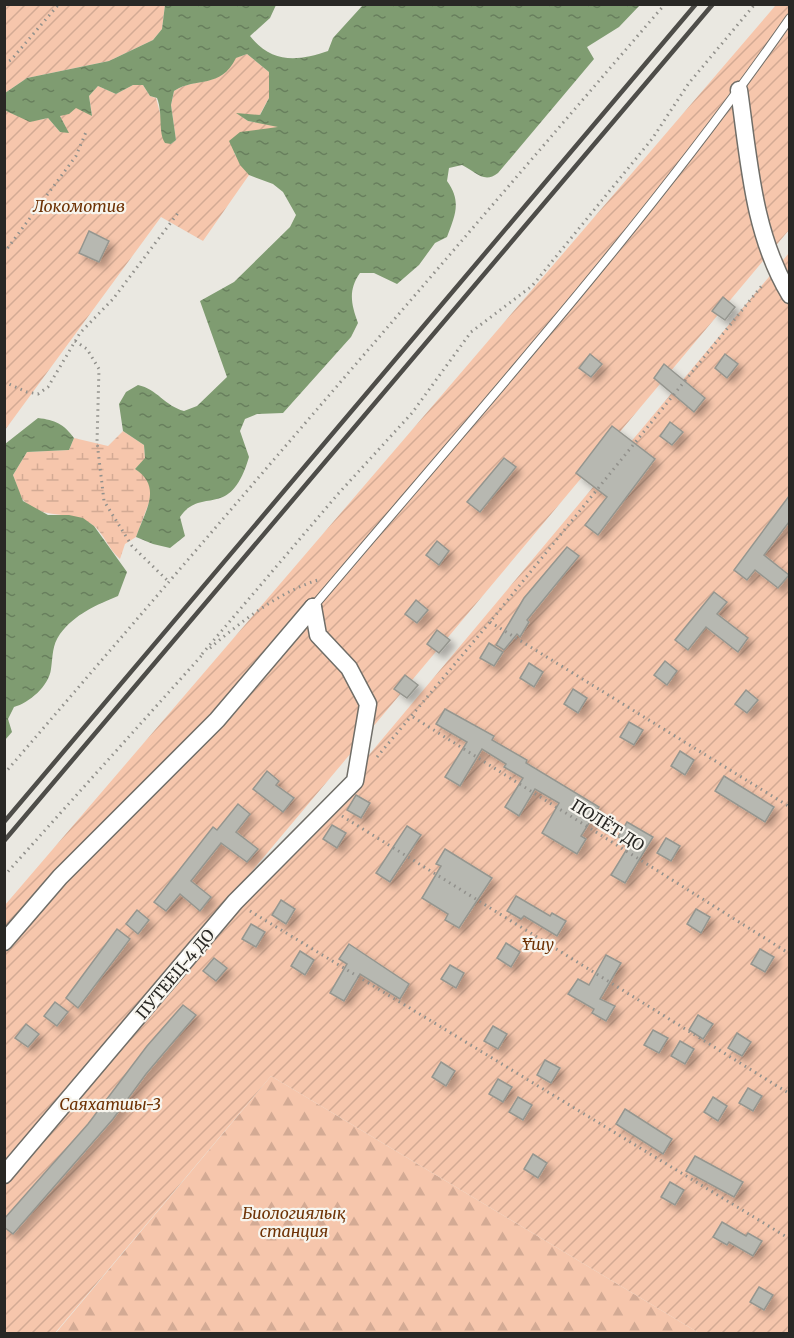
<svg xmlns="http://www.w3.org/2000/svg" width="794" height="1338" font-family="Merriweather,serif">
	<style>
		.forest { fill: url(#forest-firs) }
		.wetland { fill: url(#wetland-marsh) }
		.garden { fill: url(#garden-furrows) }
		.water { fill: url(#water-ripples) }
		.building { fill: #b7b8b1; stroke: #95968f; stroke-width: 1.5; filter: url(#shadow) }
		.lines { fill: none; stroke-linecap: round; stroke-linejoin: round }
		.service-casing { stroke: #706e68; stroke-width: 10 }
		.minor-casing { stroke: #706e68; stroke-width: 19 }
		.path { stroke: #92918c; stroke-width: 3; stroke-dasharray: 1.5 4.5; stroke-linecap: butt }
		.service { stroke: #fff; stroke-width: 8 }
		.minor { stroke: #fff; stroke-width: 16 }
		.rail { stroke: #4e4d49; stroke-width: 4.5 }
		.labels { text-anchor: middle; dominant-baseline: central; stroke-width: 4.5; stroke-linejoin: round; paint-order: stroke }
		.park-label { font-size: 16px; font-style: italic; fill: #6e3205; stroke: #f7f5ee }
		.street-label { font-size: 16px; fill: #292825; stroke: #f7f5ee }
	</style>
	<defs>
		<pattern id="forest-firs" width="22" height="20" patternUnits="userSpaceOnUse" patternTransform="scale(1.5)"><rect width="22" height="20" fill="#f6c6ac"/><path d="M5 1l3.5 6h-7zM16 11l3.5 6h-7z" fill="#d3aa94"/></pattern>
		<pattern id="wetland-marsh" width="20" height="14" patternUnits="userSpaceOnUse" patternTransform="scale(1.5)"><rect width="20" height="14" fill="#f6c6ac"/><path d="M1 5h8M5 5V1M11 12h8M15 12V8" fill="none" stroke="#d3aa94"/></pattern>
		<pattern id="garden-furrows" width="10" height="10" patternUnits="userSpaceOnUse" patternTransform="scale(1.5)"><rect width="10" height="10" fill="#f6c6ac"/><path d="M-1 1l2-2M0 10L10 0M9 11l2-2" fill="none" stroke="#d3aa94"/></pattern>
		<pattern id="water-ripples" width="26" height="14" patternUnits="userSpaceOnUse" patternTransform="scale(1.5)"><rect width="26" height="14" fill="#7f9c71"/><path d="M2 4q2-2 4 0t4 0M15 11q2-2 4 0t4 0" fill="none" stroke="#687f5d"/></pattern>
		<filter id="shadow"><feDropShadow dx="5.5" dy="5.5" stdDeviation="3" flood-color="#0004"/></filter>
	</defs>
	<rect width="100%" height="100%" fill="#eae8e1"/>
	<polygon class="forest" points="271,1076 699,1333 55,1334"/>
	<path class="wetland" d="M 123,431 L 144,445 L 145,459 L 135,469 L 146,476 L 151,488 L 150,500 L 136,537 L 125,544 L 120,559 C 109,550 104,534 94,526 C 73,509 43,521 24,501 C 19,496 16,482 13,475 L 27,452 L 69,450 L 74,438 L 108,446 Z"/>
	<g class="garden">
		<polygon points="5,5 165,5 162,29 153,40 109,61 27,78 5,93"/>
		<polygon points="776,5 789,5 789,230 145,999 158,1007 789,253 789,1333 699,1333 271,1076 55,1333 5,1334 5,905"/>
		<path d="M 247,54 L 269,72 L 269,98 L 259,116 L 238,114 L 248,121 L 281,127 L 234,153 L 249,175 L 203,241 L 161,217 L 5,430 L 5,110 C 19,117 32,123 48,118 L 60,132 L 68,132 L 60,116 L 76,107 L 92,115 L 89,96 L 98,86 L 116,94 L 133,85 L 143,85 L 150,96 L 156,98 L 163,124 L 161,130 L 171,144 L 176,140 L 171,105 L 174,91 C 197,76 221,89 235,58 Z"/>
	</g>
	<g class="water">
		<path d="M 165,5 L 276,5 L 270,18 L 250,36 C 271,63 297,62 328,51 L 333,38 L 363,5 L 640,5 L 619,27 L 587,47 L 594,59 L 498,173 C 484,184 476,172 462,165 L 449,168 L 447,181 C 462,202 455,215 447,237 L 435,243 L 419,265 L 397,284 L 374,273 L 360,273 C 348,290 351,304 358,323 L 351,337 L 283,413 L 257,414 L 245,419 L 240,431 L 249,457 C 230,522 202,485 180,517 L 185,536 L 170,548 L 153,544 L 136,537 C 145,511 163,487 135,469 L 145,458 L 144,445 L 123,431 L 119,404 L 126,392 L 138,385 C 157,389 165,406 184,411 L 197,406 L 227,377 L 200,301 L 234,282 L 290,227 L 296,215 L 283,192 L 273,184 L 249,175 L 240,165 L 229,141 L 240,132 L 278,127 L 248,121 L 236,113 L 260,115 L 269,98 L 269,72 L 247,54 L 236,58 C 220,90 197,76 174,91 L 171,105 L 176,140 L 171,144 L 165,143 C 158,132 163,113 157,98 L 150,96 L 143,85 L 133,85 L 116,94 L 98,86 L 89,96 L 92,116 L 76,108 L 69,114 L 60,116 L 69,133 L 60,132 L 48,118 L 30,122 L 4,110 L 5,93 L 27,78 L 109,61 L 153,40 L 162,29 Z"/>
		<path d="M 38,418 C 55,420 64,424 74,438 L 69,450 L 27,452 L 13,475 L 23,501 L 48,515 L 69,515 L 83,518 L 94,526 L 127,572 L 118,596 C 96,605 75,614 60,634 C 52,645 53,656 51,669 C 49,686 29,703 14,707 L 8,719 L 12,732 L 5,740 L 5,444 Z"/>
	</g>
	<g class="building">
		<polygon points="89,231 109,241 99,262 79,253"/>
		<polygon points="723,297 735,307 725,320 712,311"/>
		<polygon points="590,354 602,364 591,377 579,368"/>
		<polygon points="725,354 738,364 727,378 715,368"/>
		<polygon points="664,364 705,398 694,412 654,378"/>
		<polygon points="670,422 683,432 672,445 660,436"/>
		<polygon points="612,426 655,459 598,535 585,525 607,497 576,473"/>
		<polygon points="504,458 516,467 480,512 467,502"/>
		<polygon points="789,496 789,522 764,555 789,575 778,588 755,570 747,580 734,570"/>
		<polygon points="437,541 449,551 439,565 426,555"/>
		<polygon points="567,547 579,556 527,620 529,622 520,637 517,634 504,650 496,645 524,598"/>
		<polygon points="714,592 727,602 717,614 748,638 738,652 706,627 688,650 675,640"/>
		<polygon points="416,600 428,610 417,623 405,614"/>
		<polygon points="437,630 450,640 439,653 427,644"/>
		<polygon points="489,643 503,652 494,666 480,658"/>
		<polygon points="665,661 677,671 667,685 654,675"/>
		<polygon points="529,663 543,672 534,687 520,678"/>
		<polygon points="405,675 418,685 407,698 394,689"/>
		<polygon points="573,689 587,698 578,713 564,704"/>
		<polygon points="746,690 758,700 747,713 735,704"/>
		<polygon points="445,709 494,736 492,740 527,760 526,763 599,807 581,836 586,839 577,854 542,833 559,803 535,789 519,816 505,807 523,778 504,767 506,764 482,749 460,786 445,777 467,742 436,724"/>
		<polygon points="629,722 643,730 634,745 620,737"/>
		<polygon points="680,751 694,760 685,775 671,766"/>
		<polygon points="267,771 279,781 276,785 294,798 283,812 253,789"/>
		<polygon points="724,776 774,807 765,822 715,791"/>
		<polygon points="356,795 370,803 361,818 347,810"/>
		<polygon points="238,804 250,814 236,832 258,849 247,862 221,843 191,881 211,897 200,911 180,894 166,911 154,902 213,827 217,830"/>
		<polygon points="627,822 653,837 625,883 611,875 630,844 618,837"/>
		<polygon points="332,825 346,833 337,848 323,839"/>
		<polygon points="407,826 421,835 390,882 376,873"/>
		<polygon points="666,838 680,846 671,861 657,853"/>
		<polygon points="445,849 492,878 459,928 445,920 448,914 422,898 441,866 436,864"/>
		<polygon points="516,896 550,916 552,913 566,921 557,936 524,916 521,919 507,911"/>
		<polygon points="281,900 295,909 286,924 272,915"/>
		<polygon points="696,909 710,917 701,933 687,924"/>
		<polygon points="137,910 149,920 138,934 126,924"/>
		<polygon points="251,924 265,932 256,947 242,939"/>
		<polygon points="117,929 130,939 78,1008 66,998"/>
		<polygon points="506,943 520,952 511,967 497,958"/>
		<polygon points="349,944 409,984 400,999 360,974 344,1001 330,993 347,964 339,959"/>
		<polygon points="760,949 774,957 765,972 751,964"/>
		<polygon points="300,951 314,960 305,975 291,966"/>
		<polygon points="606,955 621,963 600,999 615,1006 606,1021 592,1013 594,1009 568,994 578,979 589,985"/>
		<polygon points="214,958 227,968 216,981 203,971"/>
		<polygon points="450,965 464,973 456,988 441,979"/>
		<polygon points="55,1002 68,1012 57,1026 44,1016"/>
		<polygon points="183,1005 196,1015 146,1074 113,1119 13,1234 4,1227 4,1219 88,1124 147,1046"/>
		<polygon points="698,1015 713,1024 703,1039 689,1030"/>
		<polygon points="26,1024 39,1034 28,1047 15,1038"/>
		<polygon points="493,1026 507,1034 498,1049 484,1041"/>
		<polygon points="653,1030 668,1038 659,1053 644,1045"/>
		<polygon points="737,1033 751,1042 742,1056 728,1048"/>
		<polygon points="680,1041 694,1049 685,1064 671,1056"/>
		<polygon points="545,1060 560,1068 551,1083 537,1075"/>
		<polygon points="441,1062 455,1071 446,1086 432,1077"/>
		<polygon points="498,1079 512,1087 503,1102 489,1094"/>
		<polygon points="748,1088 762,1096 753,1111 739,1103"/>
		<polygon points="518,1097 532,1105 523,1120 509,1112"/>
		<polygon points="713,1097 727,1106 718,1121 704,1112"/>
		<polygon points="625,1109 672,1139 663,1154 616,1124"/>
		<polygon points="533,1154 547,1163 538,1178 524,1169"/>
		<polygon points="695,1156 743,1182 734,1197 686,1171"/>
		<polygon points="670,1182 684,1190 675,1205 661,1197"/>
		<polygon points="722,1222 746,1236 748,1233 762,1241 753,1256 729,1242 727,1245 713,1237"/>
		<polygon points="759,1287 773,1295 764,1310 750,1302"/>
	</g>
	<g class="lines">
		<g class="service-casing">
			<path id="service" d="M 313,607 C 476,414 645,226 790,18"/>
		</g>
		<g class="minor-casing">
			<g id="minor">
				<path d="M 739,90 C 749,160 753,234 790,295"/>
				<polyline points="4,942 60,877 217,720 313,607"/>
				<polyline points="4,1175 235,902 355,781 368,704 349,668 318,635 313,607"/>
			</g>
		</g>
		<g class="path">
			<polyline points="4,64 11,60 59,4"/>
			<polyline points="4,253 76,156 86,132"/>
			<polyline points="75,341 87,349 99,369 97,442 104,501 132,546 169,582"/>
			<polyline points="4,382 27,392 38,394 48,387 80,333 113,299 178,213"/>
			<polyline points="490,622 790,807"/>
			<path d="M 210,648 C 242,621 279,592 318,580"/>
			<polyline points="202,654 338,494 412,413 471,332 532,286 652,139 689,83 755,4"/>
			<polyline points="413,717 790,954"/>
			<polyline points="377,757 490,622 764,283"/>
			<polyline points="4,774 665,4"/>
			<polyline points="342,816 790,1094"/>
			<polyline points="4,876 203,654"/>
			<polyline points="250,911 790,1239"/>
		</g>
		<use href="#service" class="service"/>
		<use href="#minor" class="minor"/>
		<g class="rail">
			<polyline points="4,822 696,4"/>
			<polyline points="4,841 713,4"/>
		</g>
	</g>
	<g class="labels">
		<g class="park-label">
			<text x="79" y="206">Локомотив</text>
			<text x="538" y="944">Ұшу</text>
			<text x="110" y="1104">Саяхатшы-3</text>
			<text x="294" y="1213">Биологиялық<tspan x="294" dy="18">станция</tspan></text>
		</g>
		<g class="street-label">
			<text transform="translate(608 825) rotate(32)">ПОЛЁТ ДО</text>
			<text transform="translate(175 974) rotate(-50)">ПУТЕЕЦ-4 ДО</text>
		</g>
	</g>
	<rect width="794" height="1338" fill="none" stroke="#292825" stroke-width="12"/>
</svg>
